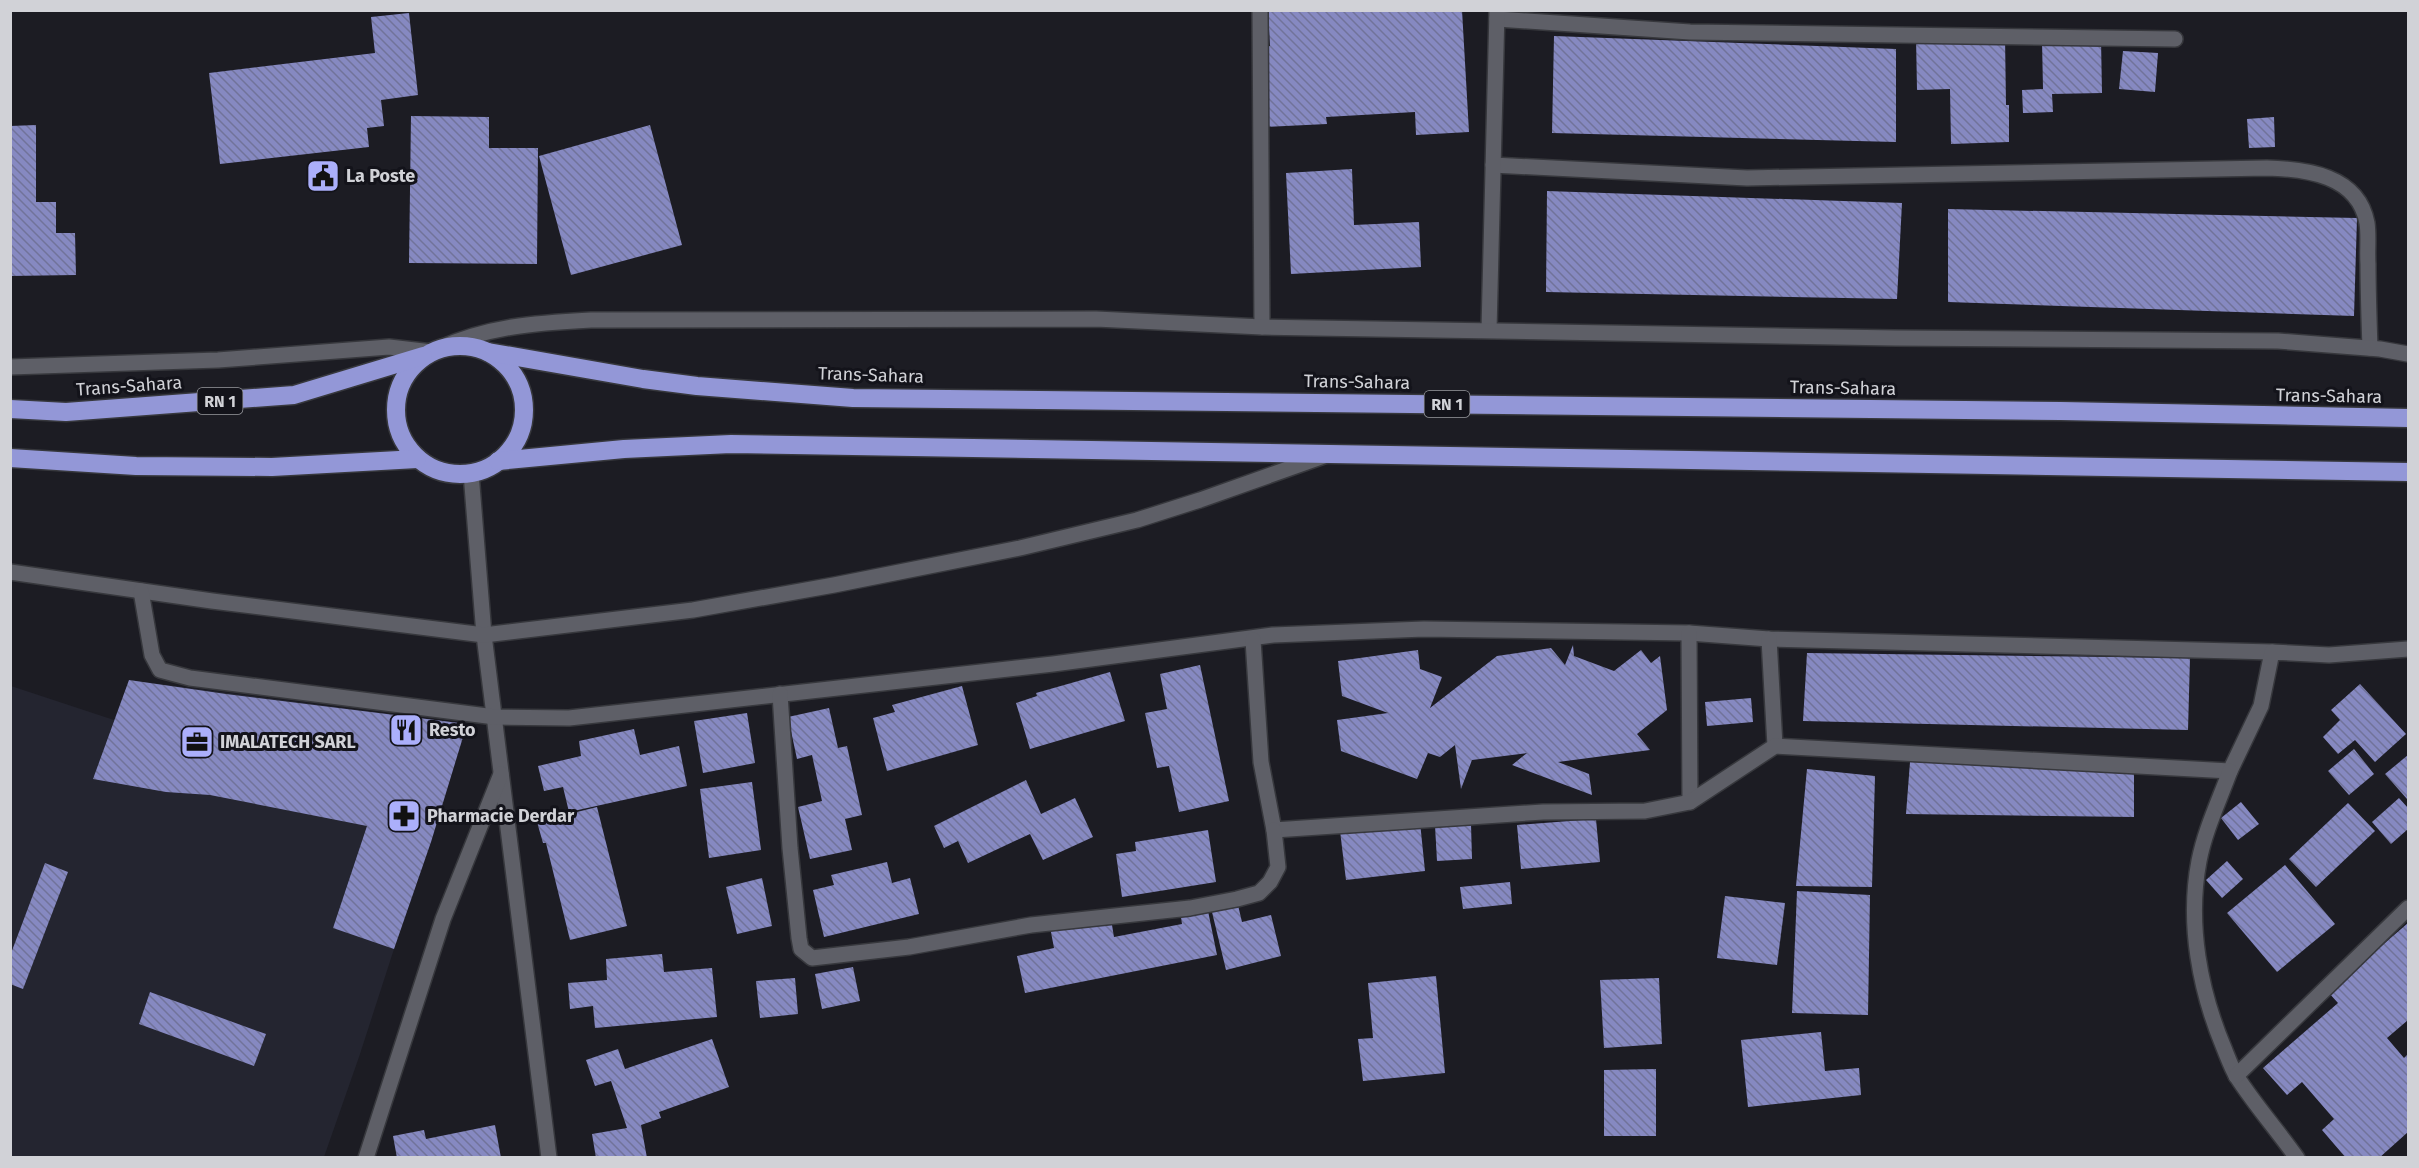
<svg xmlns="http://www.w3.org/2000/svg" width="2419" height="1168" font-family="'Fira Sans',sans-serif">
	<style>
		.built { fill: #242530 }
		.building { fill: url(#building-back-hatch) }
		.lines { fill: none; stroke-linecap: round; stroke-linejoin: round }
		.street-casing { stroke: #37383d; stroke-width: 18 }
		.highway-casing { stroke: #37383d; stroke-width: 21 }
		.street { stroke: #5e5f67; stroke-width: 15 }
		.highway { stroke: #9397d7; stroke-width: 18 }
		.labels { text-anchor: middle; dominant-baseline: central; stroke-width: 6; stroke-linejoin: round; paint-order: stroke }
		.shield { fill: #13131a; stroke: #98999e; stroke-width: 1.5 }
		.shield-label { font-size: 16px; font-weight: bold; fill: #d1d2d7 }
		.poi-label { font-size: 18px; font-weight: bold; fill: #d1d2d7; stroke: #13131a; text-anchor: start }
		.street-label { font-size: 18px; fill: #d1d2d7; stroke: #13131a }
	</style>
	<defs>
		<pattern id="building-back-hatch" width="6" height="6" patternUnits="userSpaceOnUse" patternTransform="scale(1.5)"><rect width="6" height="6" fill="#8689c1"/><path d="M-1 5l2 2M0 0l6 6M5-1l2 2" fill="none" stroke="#71739a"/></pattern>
	</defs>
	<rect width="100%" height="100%" fill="#1c1c23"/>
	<polygon class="built" points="129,680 467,724 359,1057 324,1157 11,1158 11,686 114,720"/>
	<g class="building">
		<polygon points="1268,10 1462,10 1469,132 1416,135 1415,112 1326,117 1327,124 1262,127 1257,46 1270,46"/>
		<polygon points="409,13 418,95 381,100 384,126 367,128 369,147 220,164 209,73 375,53 371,17"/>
		<polygon points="1554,36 1896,49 1896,142 1552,133"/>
		<polygon points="2005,36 2006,105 2009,105 2009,142 1951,144 1950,89 1917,90 1916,37"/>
		<polygon points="2101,39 2102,93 2052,94 2053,112 2023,113 2022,90 2043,89 2042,41"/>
		<polygon points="2123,51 2158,53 2155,92 2119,89"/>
		<polygon points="411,116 489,117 489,148 538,148 537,264 409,263"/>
		<polygon points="2274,117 2275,147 2249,148 2247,119"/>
		<polygon points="36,125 36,202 56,202 56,233 75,233 76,275 10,276 10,126"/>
		<polygon points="650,125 682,245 571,275 539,156"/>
		<polygon points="1352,169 1354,225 1419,222 1421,267 1291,274 1286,173"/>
		<polygon points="1547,191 1902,203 1897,299 1546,292"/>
		<polygon points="1948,209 2357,218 2354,316 1948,302"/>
		<polygon points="1573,645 1574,656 1614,671 1641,650 1651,663 1660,656 1667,710 1637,734 1650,750 1558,762 1589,774 1592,795 1512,765 1527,753 1472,760 1461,789 1455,745 1440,757 1428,753 1417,779 1341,751 1337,720 1388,713 1342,696 1338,661 1418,650 1420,669 1442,677 1430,708 1497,656 1551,648 1565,665"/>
		<polygon points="1807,653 2190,658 2188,730 1803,721"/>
		<polygon points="1200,665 1229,801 1179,812 1169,766 1157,768 1145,713 1167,709 1160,674"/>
		<polygon points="1110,672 1125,721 1030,749 1016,703 1037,696 1036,693"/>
		<polygon points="129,680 226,694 467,724 431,842 394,949 333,928 367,826 210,795 166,792 93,779"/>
		<polygon points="2360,684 2406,734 2375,762 2355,740 2338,754 2323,737 2340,720 2331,710"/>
		<polygon points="962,686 978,745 887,771 873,718 895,712 892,705"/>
		<polygon points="1751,698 1753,722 1707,726 1705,702"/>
		<polygon points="829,708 838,748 847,746 862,815 845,819 852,850 810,859 798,807 822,801 812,755 797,759 788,717"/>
		<polygon points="747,713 755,763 703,773 694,721"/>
		<polygon points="634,729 640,755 679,746 687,786 569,812 563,787 544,791 538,766 581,756 579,741"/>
		<polygon points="2354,749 2374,774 2349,795 2328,771"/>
		<polygon points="2408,755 2408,797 2407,799 2385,774"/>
		<polygon points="1910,762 2134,767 2134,817 1906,814"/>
		<polygon points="1807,769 1875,776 1872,887 1796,886"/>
		<polygon points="1026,780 1041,814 1075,798 1093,837 1043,860 1030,834 968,863 958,841 944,848 934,826"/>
		<polygon points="752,782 761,850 709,858 700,789"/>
		<polygon points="2399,798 2408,808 2408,829 2391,844 2372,822"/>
		<polygon points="2241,802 2259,824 2238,840 2221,818"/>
		<polygon points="2348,803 2375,831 2316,887 2289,859"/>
		<polygon points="597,807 627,926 570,940 546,843 543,843 537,822"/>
		<polygon points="1596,819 1600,862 1521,869 1517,825"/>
		<polygon points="1420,822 1425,871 1346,880 1340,831"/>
		<polygon points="1471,824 1472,859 1437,861 1435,826"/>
		<polygon points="1208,830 1216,882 1122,897 1116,854 1136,851 1135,842"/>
		<polygon points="2227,861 2243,879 2222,898 2206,880"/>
		<polygon points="887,862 892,883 910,878 919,914 824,937 813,890 834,885 831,875"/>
		<polygon points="45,863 68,872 23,989 10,984 10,956"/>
		<polygon points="2285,865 2335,924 2277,972 2227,913"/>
		<polygon points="762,878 772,926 737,934 726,887"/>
		<polygon points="1510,882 1512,904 1463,909 1460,887"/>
		<polygon points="1797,891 1870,895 1868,1015 1792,1013"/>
		<polygon points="1725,896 1785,903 1777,965 1717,958"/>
		<polygon points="1237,901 1242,922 1271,915 1281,956 1226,970 1211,908"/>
		<polygon points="1207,906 1217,955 1025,993 1017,956 1054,948 1050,927 1111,919 1114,937 1182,924 1180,911"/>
		<polygon points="2408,923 2408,1020 2387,1038 2404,1058 2408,1054 2408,1132 2379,1158 2346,1158 2322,1130 2334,1119 2302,1082 2287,1095 2263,1068 2338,1003 2328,992"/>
		<polygon points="662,954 664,972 712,968 717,1017 595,1028 593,1006 570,1009 568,983 607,980 606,959"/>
		<polygon points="853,967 860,1001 822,1009 815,974"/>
		<polygon points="1436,976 1445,1073 1363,1081 1358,1039 1373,1038 1368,983"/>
		<polygon points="795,978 798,1014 760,1018 756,981"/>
		<polygon points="1659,978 1662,1044 1604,1048 1600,980"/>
		<polygon points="150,992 266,1034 254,1066 139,1024"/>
		<polygon points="1821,1032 1825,1071 1859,1068 1861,1095 1748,1107 1741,1040"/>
		<polygon points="712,1039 729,1087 659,1112 661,1118 641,1125 647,1158 596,1158 592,1134 627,1128 611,1081 595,1086 586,1060 618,1049 625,1069"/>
		<polygon points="1656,1069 1656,1136 1604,1136 1604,1070"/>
		<polygon points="495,1125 501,1158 397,1158 393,1136 424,1130 426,1139"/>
	</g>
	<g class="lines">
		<g class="street-casing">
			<g id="street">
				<polyline points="1260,10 1262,327"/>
				<polyline points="1497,19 1690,32 2175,39"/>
				<path d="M 1493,165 L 1747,178 L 2267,168 C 2306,169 2358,175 2367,223 C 2369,236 2367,251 2368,264 C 2368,292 2369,320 2370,348"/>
				<polyline points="1489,330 1497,10"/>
				<path d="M 438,349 C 489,326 535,323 591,320 L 1096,319 L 1262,327 L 1895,338 L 2278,341 L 2380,349 L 2408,354"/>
				<polyline points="10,367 218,360 389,347 432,352"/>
				<polyline points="471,473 484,635 549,1158"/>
				<polyline points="10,572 212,601 484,635 693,610 834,585 1020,548 1137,520 1200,500 1324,456"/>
				<polyline points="141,591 152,655 160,670 190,678 495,717 569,718 1053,664 1273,635 1424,629 1689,633 1769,639 2272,652"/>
				<polyline points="1689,633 1690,802"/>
				<polyline points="1769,639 1775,746"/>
				<polyline points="1253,640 1261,762 1274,830 1543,812 1645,811 1690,802 1775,746 2230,771 2261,706 2272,652 2329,655 2408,649"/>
				<polyline points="780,694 790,848 799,938 801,949 812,958 909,947 1031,925 1190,908 1237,899 1259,893 1270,882 1278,867 1274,830"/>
				<path d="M 2230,771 C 2219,801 2205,830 2199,861 C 2187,924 2200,991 2224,1048 C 2228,1058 2232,1069 2237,1077 C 2255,1105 2278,1131 2297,1158"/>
				<polyline points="2236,1076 2408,908"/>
				<polyline points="366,1158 443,919 501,774"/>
			</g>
		</g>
		<g class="highway-casing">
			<g id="highway">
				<circle cx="460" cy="410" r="64"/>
				<polyline points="488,352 643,379 697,386 853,398 2061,411 2408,418"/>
				<polyline points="10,409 66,412 294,395 423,356"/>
				<polyline points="10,458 136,466 272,467 417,459"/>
				<polyline points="498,461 624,449 731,444 2408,472"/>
			</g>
		</g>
		<use href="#street" class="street"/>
		<use href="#highway" class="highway"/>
	</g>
	<defs>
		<g id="civic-square" transform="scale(1.725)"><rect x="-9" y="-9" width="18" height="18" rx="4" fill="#abaffb" stroke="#13131a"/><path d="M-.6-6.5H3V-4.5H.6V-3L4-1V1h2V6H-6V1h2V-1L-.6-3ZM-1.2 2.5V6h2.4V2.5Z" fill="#111"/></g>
		<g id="restaurant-square" transform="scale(1.725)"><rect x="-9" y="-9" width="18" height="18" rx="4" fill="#abaffb" stroke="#13131a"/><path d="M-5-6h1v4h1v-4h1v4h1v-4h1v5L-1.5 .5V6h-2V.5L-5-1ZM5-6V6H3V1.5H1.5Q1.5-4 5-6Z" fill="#111"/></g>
		<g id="office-square" transform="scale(1.725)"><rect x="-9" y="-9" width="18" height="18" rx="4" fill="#abaffb" stroke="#13131a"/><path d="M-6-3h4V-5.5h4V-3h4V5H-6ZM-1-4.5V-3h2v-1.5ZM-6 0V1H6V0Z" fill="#111"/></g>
		<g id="pharmacy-square" transform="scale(1.725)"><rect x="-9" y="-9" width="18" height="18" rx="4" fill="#abaffb" stroke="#13131a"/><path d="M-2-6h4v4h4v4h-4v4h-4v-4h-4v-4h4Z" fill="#111"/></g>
	</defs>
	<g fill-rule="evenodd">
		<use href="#civic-square" x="323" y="176"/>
		<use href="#restaurant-square" x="406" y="730"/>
		<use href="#office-square" x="197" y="742"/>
		<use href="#pharmacy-square" x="404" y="816"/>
	</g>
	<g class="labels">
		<g class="shield">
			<rect x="197.5" y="388" width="45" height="26" rx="4.5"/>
			<rect x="1424.5" y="391" width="45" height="26" rx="4.5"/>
		</g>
		<g class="shield-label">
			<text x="220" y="401">RN 1</text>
			<text x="1447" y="404">RN 1</text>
		</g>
		<g class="poi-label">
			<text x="346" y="176">La Poste</text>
			<text x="429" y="730">Resto</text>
			<text x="220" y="742">IMALATECH SARL</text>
			<text x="427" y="816">Pharmacie Derdar</text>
		</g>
		<g class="street-label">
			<text transform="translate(871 375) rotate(2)">Trans-Sahara</text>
			<text transform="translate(1357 382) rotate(1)">Trans-Sahara</text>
			<text transform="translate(129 386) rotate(-4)">Trans-Sahara</text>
			<text transform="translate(1843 388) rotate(1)">Trans-Sahara</text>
			<text transform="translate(2329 396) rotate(1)">Trans-Sahara</text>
		</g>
	</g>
	<rect width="2419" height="1168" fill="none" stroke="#d1d2d7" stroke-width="24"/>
</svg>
